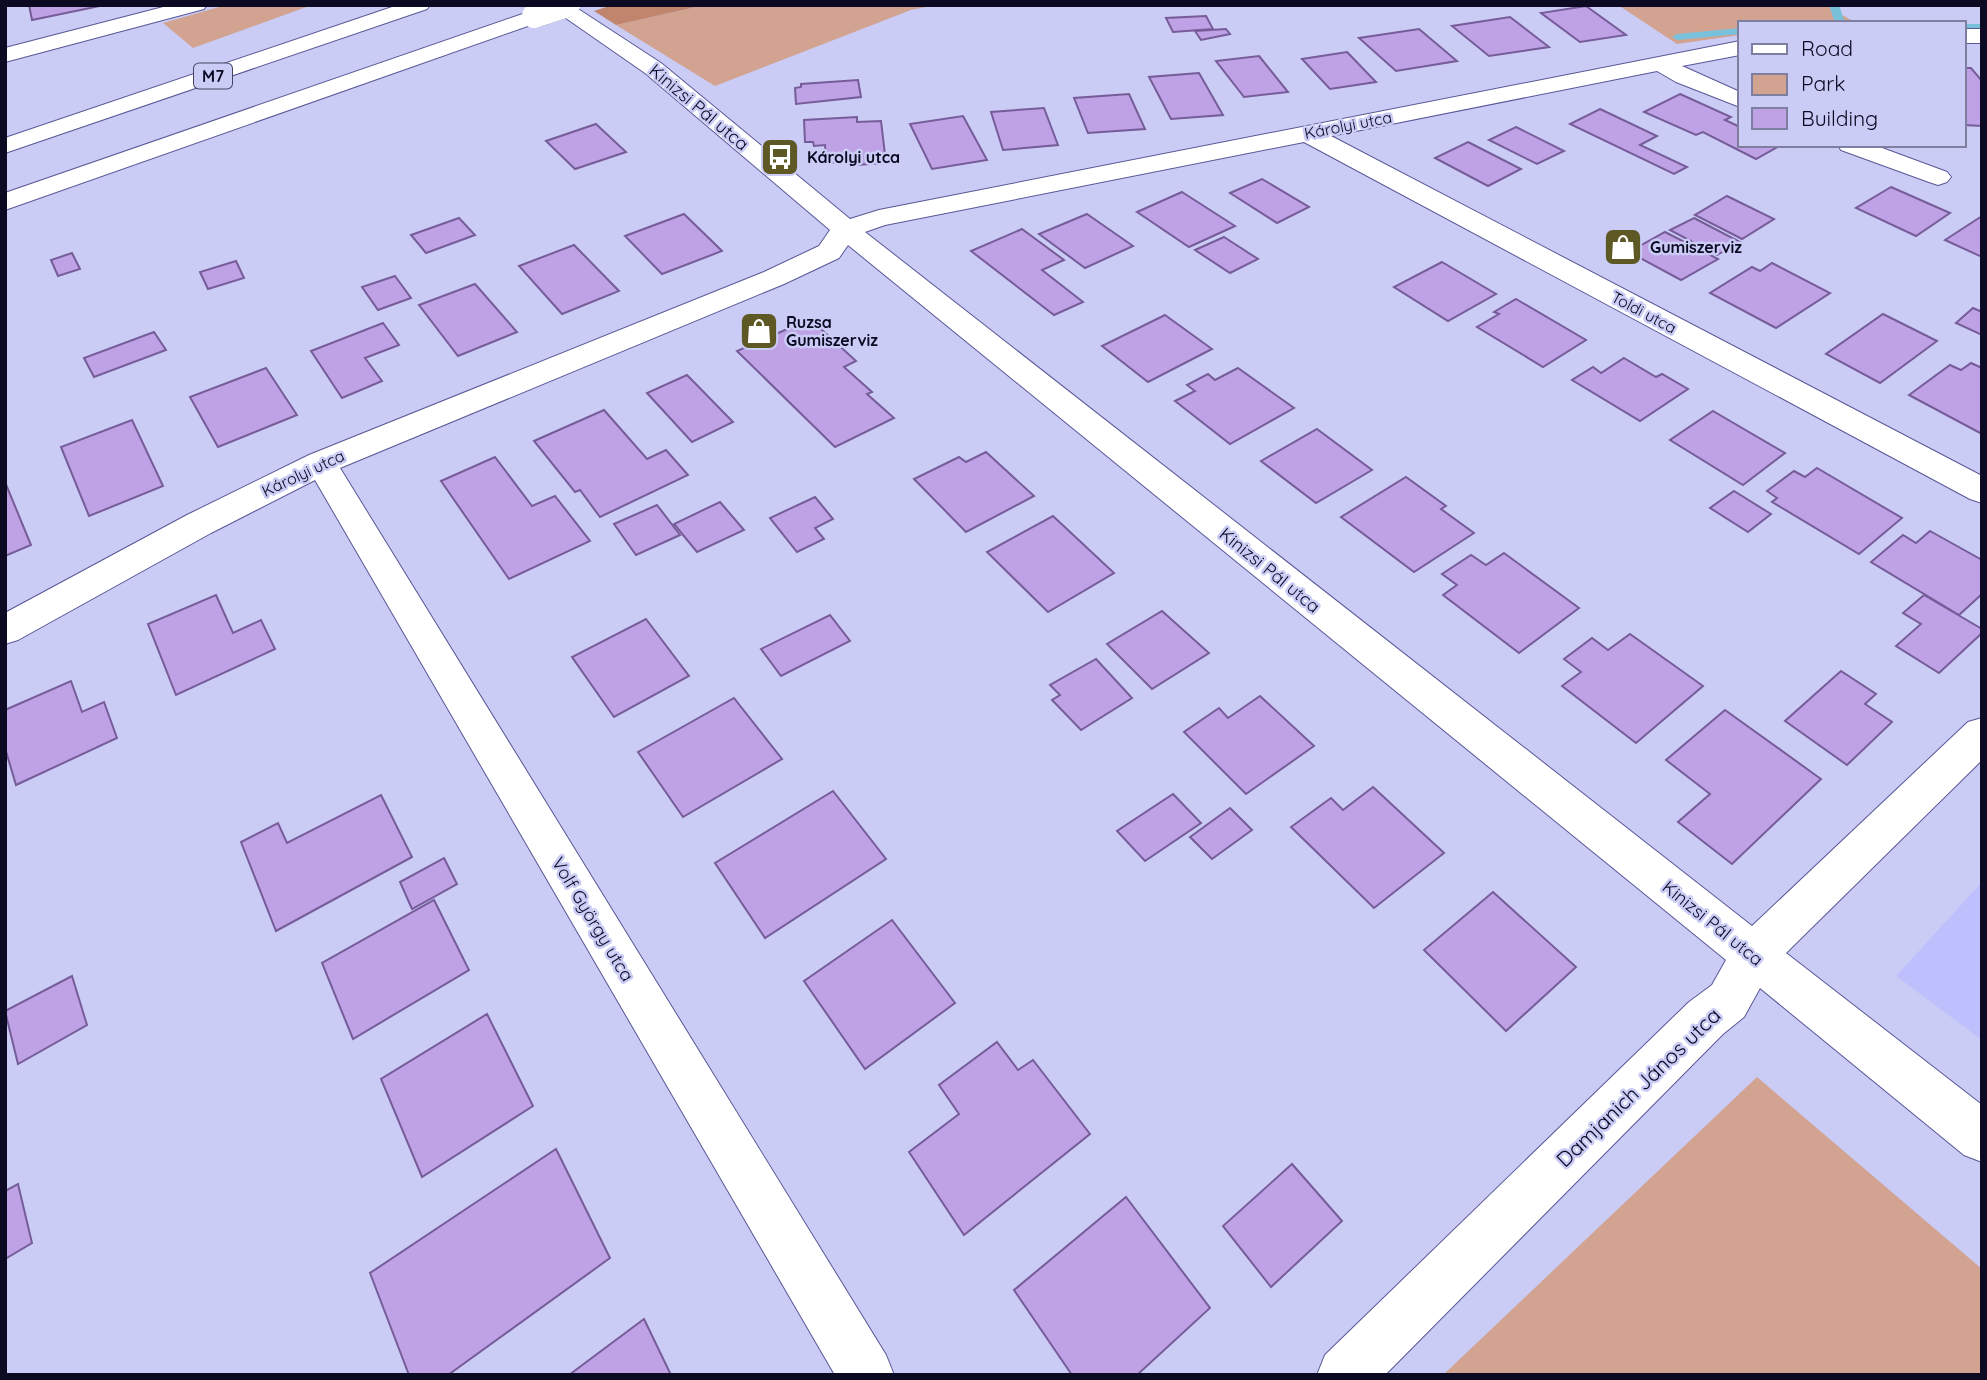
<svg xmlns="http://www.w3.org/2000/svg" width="1987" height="1380" font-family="Quicksand,sans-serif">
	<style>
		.built { fill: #bec0fe }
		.green { fill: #d1a390 }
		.forest { fill: #c1856d }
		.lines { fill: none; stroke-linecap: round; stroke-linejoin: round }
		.stream { fill: #79c1db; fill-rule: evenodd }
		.building { fill: #bea2e5; stroke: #765c99; stroke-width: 2 }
		.minor-casing { stroke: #595796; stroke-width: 2 }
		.highway-casing { stroke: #595796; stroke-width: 2 }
		.minor { fill: #fff; fill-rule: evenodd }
		.highway { fill: #fff; fill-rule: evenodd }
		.highway-bridge-casing { stroke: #595796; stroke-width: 24; stroke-linecap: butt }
		.highway-bridge { stroke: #fff; stroke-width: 24 }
		.labels { text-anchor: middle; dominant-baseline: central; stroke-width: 5; stroke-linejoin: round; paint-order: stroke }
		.shield { fill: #caccf6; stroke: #444462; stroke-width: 2 }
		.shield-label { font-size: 16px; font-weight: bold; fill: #0b0a22 }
		.far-street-label { font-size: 16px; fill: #0b0a22; stroke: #caccf6 }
		.far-poi-label { font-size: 16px; font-weight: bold; fill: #0b0a22; stroke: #caccf6; text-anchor: start }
		.street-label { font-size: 18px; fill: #0b0a22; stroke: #caccf6 }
		.near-street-label { font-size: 21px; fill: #0b0a22; stroke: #caccf6 }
	</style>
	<rect width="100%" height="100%" fill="#caccf6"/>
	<polygon class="built" points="1982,882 1982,1040 1896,976"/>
	<g class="green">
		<polygon points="226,5 312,5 193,48 163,23"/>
		<polygon points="705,5 936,5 911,10 715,86 616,25"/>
		<polygon points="1618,5 1825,5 1851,20 1740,23 1740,35 1677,44"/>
		<polygon points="1757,1077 1982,1269 1982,1375 1443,1375"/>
	</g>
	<polygon class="forest" points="612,5 705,5 616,25 594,11"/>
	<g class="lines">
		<g class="stream">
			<polygon points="1829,5 1839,5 1845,23 1835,23"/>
			<rect x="1964" y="24" width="18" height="6"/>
			<polygon points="1740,28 1740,34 1677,40 1672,37 1677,34"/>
		</g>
	</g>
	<g class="building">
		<polygon points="29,5 100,5 100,6 32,20"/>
		<polygon points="1586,6 1626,35 1580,42 1541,13"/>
		<polygon points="1206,16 1213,29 1173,32 1166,18"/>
		<polygon points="1510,17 1549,47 1489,56 1452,26"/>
		<polygon points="1226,29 1230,34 1201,40 1195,31"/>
		<polygon points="1419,29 1457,61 1396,71 1359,38"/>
		<polygon points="1347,52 1376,82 1330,89 1302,59"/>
		<polygon points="1259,56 1288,92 1244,97 1216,61"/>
		<polygon points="1964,68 1971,68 1982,81 1982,126 1964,125"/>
		<polygon points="1199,73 1223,115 1171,119 1149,77"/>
		<polygon points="858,80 861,97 796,104 795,88 801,87 801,84"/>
		<polygon points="1129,94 1145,129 1088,133 1074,98"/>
		<polygon points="1680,94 1731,117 1725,120 1740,127 1740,145 1781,145 1756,159 1703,132 1696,135 1644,112"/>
		<polygon points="1044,108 1058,145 1003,150 991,112"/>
		<polygon points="1600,109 1657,136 1640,145 1687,167 1674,174 1570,124"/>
		<polygon points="963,116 987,160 932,169 910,124"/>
		<polygon points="857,117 857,122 881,121 886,163 856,165 856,161 826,163 825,145 814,146 813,142 805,142 804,120"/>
		<polygon points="596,124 626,152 575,169 546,141"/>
		<polygon points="1516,127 1564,151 1537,164 1489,140"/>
		<polygon points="1468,142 1521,169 1488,186 1435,158"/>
		<polygon points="1262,179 1309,207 1277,223 1230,193"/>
		<polygon points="1891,187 1950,213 1916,236 1856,208"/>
		<polygon points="1182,192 1235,226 1189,247 1137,212"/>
		<polygon points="1727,196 1774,219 1742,239 1695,215"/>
		<polygon points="684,214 722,251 662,274 625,236"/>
		<polygon points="1087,214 1133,246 1085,268 1039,234"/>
		<polygon points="1982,216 1982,257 1945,240"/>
		<polygon points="459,218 475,235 426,253 411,235"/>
		<polygon points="1694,218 1740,242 1717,255 1670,230"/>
		<polygon points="1022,229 1064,260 1042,270 1083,302 1054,315 971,251"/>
		<polygon points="1665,232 1718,259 1681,280 1629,252"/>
		<polygon points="1224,237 1258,259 1230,273 1195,250"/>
		<polygon points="574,245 619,291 562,314 519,266"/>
		<polygon points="72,253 80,269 58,276 51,260"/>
		<polygon points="236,261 244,278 208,289 200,272"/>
		<polygon points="1442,262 1496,294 1448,321 1394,287"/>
		<polygon points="1772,263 1830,293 1776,328 1710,293 1752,267 1760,271"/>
		<polygon points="395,276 411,298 378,310 362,287"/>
		<polygon points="475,284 517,332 458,356 419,305"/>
		<polygon points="1516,299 1586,340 1543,367 1477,327 1499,314 1494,312"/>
		<polygon points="1973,308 1982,312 1982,335 1956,323"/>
		<polygon points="1883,314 1937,341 1880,383 1826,354"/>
		<polygon points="1165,315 1212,349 1148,382 1102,346"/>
		<polygon points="810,319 856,361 844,367 872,392 867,394 894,418 835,447 737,351"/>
		<polygon points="383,323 399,345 365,358 382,381 342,398 311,351"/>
		<polygon points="154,332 166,350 94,377 84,358"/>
		<polygon points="1624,358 1656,377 1662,374 1688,389 1640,421 1572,380 1593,367 1601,373"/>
		<polygon points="1971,363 1982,368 1982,434 1909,395 1950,365 1961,370"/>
		<polygon points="266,368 297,415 218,447 190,397"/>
		<polygon points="1238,368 1294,408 1230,444 1175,401 1195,391 1187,385 1208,374 1215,380"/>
		<polygon points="687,375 733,422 692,442 647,393"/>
		<polygon points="604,410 647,459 666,450 688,475 600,517 580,490 575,492 534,441"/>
		<polygon points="1713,411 1785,453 1743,485 1670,440"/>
		<polygon points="132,420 163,486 89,516 61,447"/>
		<polygon points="1317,429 1372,470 1316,503 1261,461"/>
		<polygon points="986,452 1034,496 966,532 914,479 959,457 966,462"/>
		<polygon points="495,457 532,506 555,496 590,541 509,579 441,481"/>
		<polygon points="1817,468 1902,518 1859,554 1772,502 1777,498 1767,491 1794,471 1805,477"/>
		<polygon points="1406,477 1446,506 1441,509 1474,533 1414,572 1341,517"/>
		<polygon points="5,482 31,545 5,556"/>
		<polygon points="1734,491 1771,514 1748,532 1710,508"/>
		<polygon points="815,497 833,519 815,528 824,539 797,552 770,518"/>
		<polygon points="720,502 744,530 697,552 674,524"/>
		<polygon points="657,505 680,535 636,555 614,524"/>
		<polygon points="1053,516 1114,573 1048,612 987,552"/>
		<polygon points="1930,531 1982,560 1982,594 1959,615 1871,562 1903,535 1916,543"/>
		<polygon points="1504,553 1579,608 1519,653 1443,595 1457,585 1442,574 1471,555 1486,565"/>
		<polygon points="216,595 233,633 261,620 275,649 176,695 148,624"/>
		<polygon points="1924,595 1982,629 1982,633 1939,673 1896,646 1921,624 1903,613"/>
		<polygon points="1162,611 1209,653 1152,689 1107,644"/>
		<polygon points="830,615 850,641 781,676 761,649"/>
		<polygon points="646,619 689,676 614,717 572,657"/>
		<polygon points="1630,634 1703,686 1636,743 1562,686 1581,672 1564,659 1592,638 1608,650"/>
		<polygon points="1096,659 1132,698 1081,730 1052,700 1060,695 1050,685"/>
		<polygon points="1841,671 1876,694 1865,704 1892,722 1847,765 1785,721"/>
		<polygon points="71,681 82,712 104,702 117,738 16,785 5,748 5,710"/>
		<polygon points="1260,696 1314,746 1246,794 1184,732 1219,708 1228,718"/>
		<polygon points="734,698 782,759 683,817 638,752"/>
		<polygon points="1725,710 1821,779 1732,864 1678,822 1710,794 1666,760"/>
		<polygon points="1373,787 1444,853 1374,908 1291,827 1331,798 1343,810"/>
		<polygon points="833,791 886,859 765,938 715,863"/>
		<polygon points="1173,794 1201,823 1145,861 1117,831"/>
		<polygon points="381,795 412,857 276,931 241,842 278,823 287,843"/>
		<polygon points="1230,808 1252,830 1212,859 1190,837"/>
		<polygon points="444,858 457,884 412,909 400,882"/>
		<polygon points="1493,892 1576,967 1506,1031 1424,950"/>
		<polygon points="434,900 469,970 353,1039 322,963"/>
		<polygon points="892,920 955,1003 865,1069 804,981"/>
		<polygon points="72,976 87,1025 18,1064 5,1011"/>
		<polygon points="487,1014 533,1106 422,1177 381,1079"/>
		<polygon points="997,1042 1018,1070 1033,1060 1090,1134 964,1235 909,1152 959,1114 939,1085"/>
		<polygon points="556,1149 610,1258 448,1375 409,1375 370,1273"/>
		<polygon points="1292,1164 1342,1221 1271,1287 1223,1226"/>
		<polygon points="18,1184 32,1243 5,1259 5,1191"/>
		<polygon points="1126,1197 1210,1308 1137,1375 1072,1375 1014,1290"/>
		<polygon points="644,1319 671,1375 569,1375"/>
	</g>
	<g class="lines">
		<g class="minor-casing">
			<g id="minor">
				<polygon points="171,5 207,5 204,9 5,62 5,48"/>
				<polygon points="547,5 572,5 661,63 850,219 879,210 1740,41 1740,55 1682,66 1740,92 1740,107 1676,82 1657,71 1331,136 1982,476 1982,503 1970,499 1304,142 885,225 865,232 1752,926 1968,722 1982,718 1982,760 1786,953 1982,1105 1982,1162 1964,1155 1760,988 1744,1017 1723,1034 1385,1375 1317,1375 1325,1355 1689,1002 1712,985 1726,960 848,245 839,258 784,284 340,468 886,1355 894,1375 835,1375 315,480 211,533 18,640 5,644 5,613 187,515 309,455 764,272 819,246 830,230 645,73"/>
				<rect x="1964" y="29" width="18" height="14"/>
				<polygon points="1838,145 1874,145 1947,172 1951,177 1947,182 1938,185 1929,182 1841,150"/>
			</g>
		</g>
		<g class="highway-casing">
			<g id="highway">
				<polygon points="398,5 430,5 427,9 5,153 5,138"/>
				<polygon points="534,10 542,11 545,16 542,21 5,210 5,193"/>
			</g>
		</g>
		<use href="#minor" class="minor"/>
		<use href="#highway" class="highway"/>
		<g class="highway-bridge-casing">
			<polyline id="highway-bridge" points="534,16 568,5"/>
		</g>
		<use href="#highway-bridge" class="highway-bridge"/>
	</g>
	<defs>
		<g id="bus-square" transform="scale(2.0125)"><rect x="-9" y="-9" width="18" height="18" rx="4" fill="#5e5824" stroke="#caccf6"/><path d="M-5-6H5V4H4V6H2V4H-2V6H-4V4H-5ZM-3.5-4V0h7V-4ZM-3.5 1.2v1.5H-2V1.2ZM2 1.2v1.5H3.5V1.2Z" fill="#fff"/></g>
		<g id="shop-square" transform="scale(2.0125)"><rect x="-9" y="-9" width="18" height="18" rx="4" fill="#5e5824" stroke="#caccf6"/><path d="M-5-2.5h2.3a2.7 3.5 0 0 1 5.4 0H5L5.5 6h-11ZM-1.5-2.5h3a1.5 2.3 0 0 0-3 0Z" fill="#fff"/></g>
	</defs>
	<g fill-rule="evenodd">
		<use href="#bus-square" x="780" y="157"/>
		<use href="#shop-square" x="1623" y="247"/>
		<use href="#shop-square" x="759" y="331"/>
	</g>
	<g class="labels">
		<rect class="shield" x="194" y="63.5" width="38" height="25" rx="5"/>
		<g class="shield-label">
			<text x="213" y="76">M7</text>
		</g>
		<g class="far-street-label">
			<text transform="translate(1348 125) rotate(-11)">Károlyi utca</text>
			<text transform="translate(1644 312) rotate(28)">Toldi utca</text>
			<text transform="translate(303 473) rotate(-25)">Károlyi utca</text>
		</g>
		<g class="far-poi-label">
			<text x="807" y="157">Károlyi utca</text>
			<text x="1650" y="247">Gumiszerviz</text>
			<text x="786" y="322">Ruzsa<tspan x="786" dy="18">Gumiszerviz</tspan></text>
		</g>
		<g class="street-label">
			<text transform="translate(699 107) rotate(40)">Kinizsi Pál utca</text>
			<text transform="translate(1270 570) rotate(39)">Kinizsi Pál utca</text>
			<text transform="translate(593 919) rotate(59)">Volf György utca</text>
			<text transform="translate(1713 923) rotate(39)">Kinizsi Pál utca</text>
		</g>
		<g class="near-street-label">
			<text transform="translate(1638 1087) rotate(-44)">Damjanich János utca</text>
		</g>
	</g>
	<rect width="1987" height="1380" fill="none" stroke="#0b0a22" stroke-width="14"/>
	<rect x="1738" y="21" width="228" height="126" fill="#caccf6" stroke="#7e7ea1" stroke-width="2"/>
	<rect x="1752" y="44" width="35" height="10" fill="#ffffff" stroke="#7e7ea1" stroke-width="2"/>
	<text x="1801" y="56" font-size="21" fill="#0b0a22">Road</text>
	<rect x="1752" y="74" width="35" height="21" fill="#d1a390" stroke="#7e7ea1" stroke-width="2"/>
	<text x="1801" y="91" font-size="21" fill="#0b0a22">Park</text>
	<rect x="1752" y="108" width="35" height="21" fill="#bea2e5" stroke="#7e7ea1" stroke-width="2"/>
	<text x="1801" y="126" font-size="21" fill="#0b0a22">Building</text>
</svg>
